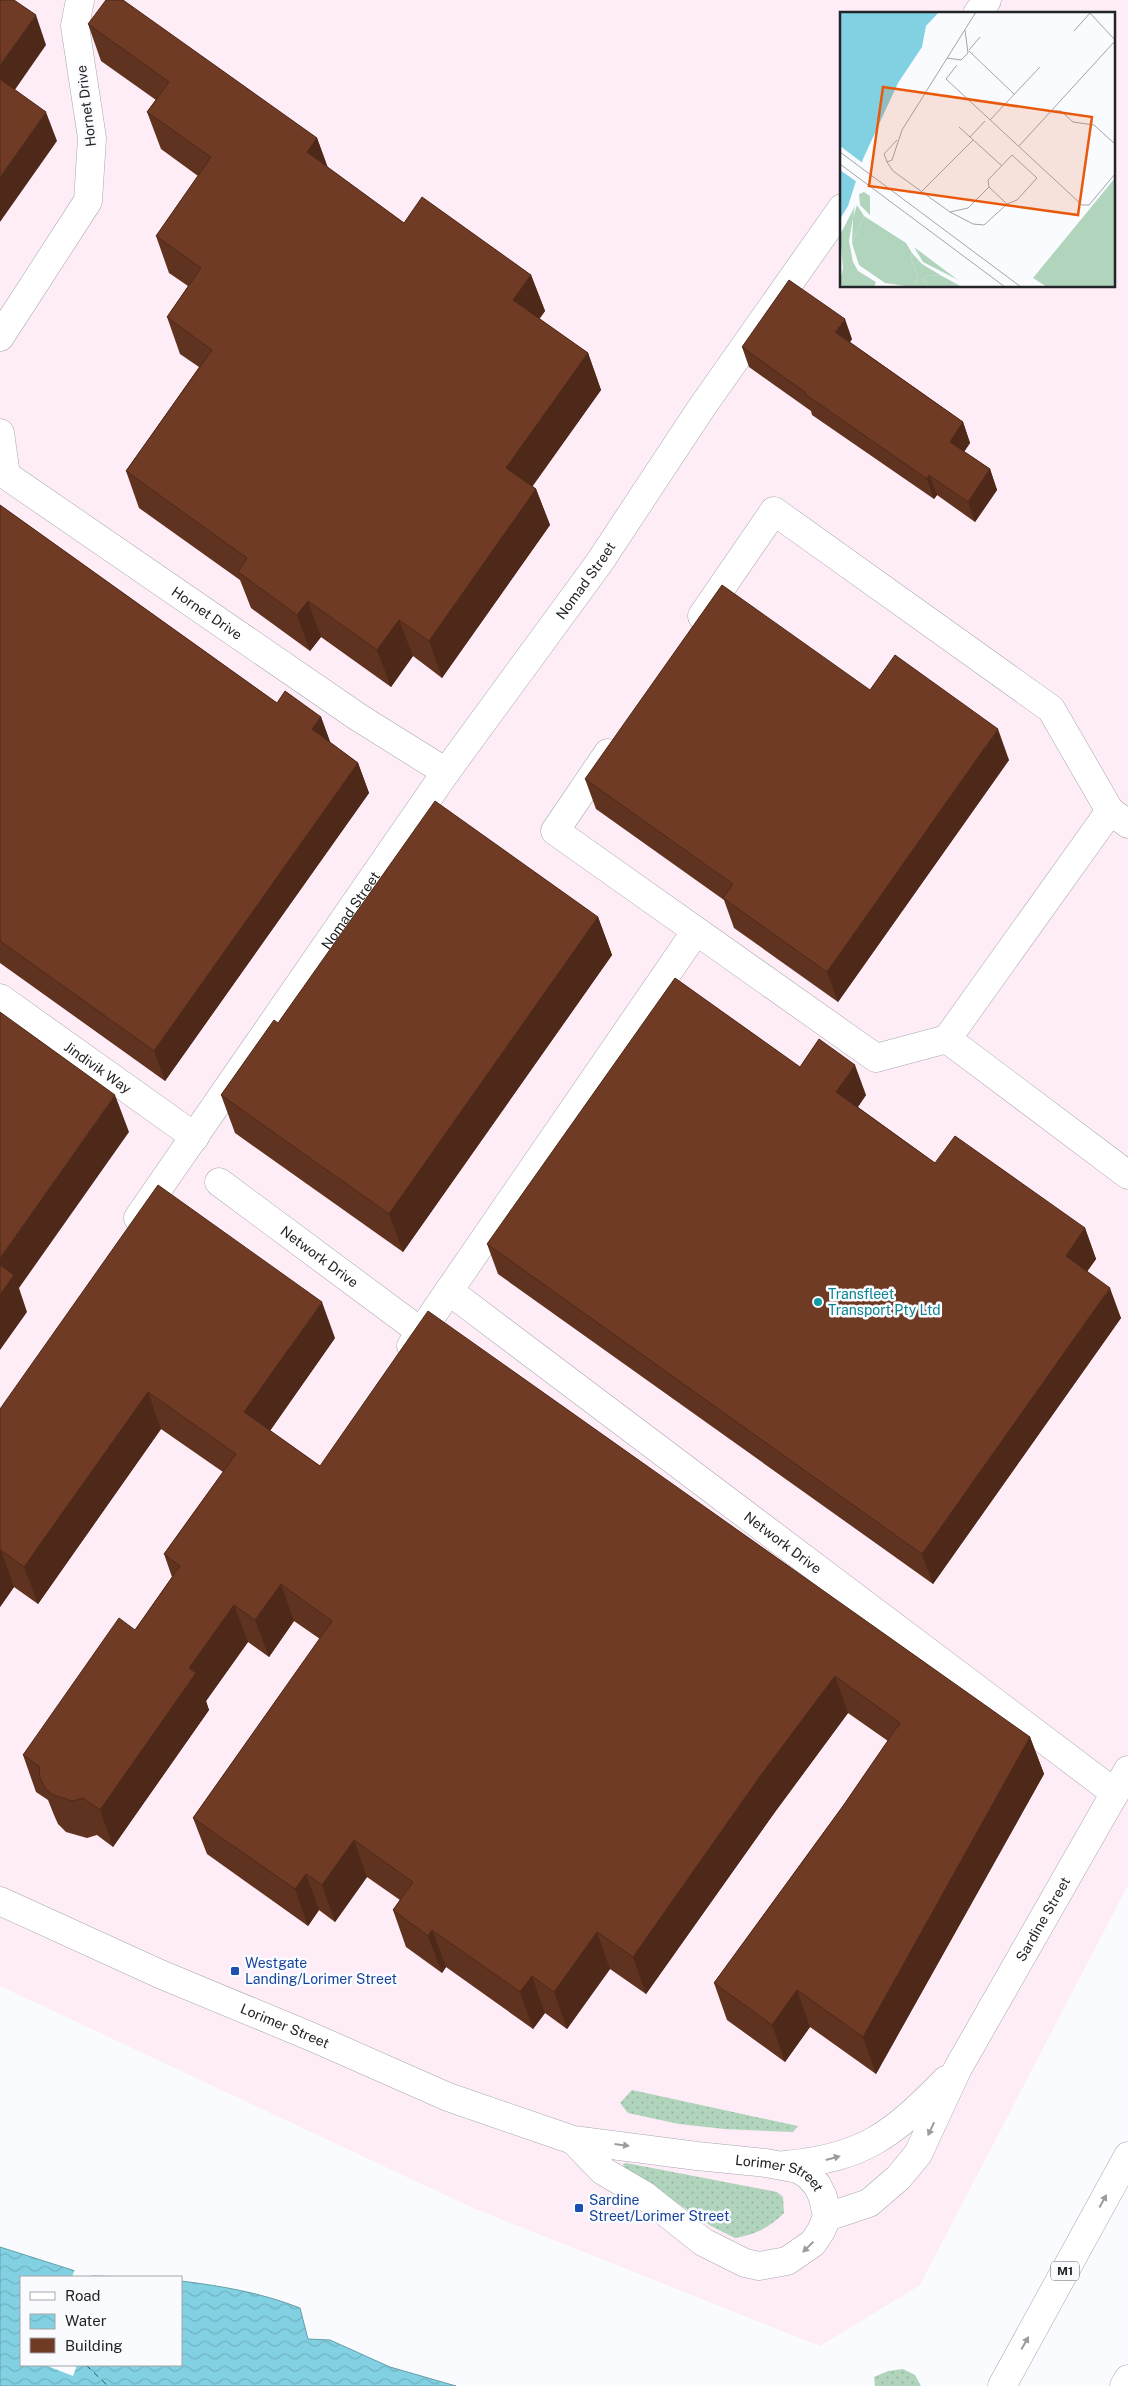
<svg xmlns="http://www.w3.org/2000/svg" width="1128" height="2386" font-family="'Public Sans',sans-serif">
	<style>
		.commercial { fill: #feecf6; fill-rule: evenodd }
		.grass { fill: url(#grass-dots) }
		.water { fill: url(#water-waves); stroke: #669daa }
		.pier { fill: #fafbff }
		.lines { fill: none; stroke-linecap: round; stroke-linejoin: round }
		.ferry { stroke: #195a67; stroke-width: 1; stroke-dasharray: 6 5; stroke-linecap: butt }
		.minor-casing { stroke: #a6a8b0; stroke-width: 29 }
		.highway-casing { stroke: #a6a8b0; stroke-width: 29 }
		.minor { stroke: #fff; stroke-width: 28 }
		.highway { stroke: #fff; stroke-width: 28 }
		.wall { fill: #5f331f }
		.shaded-wall { fill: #4e2919 }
		.building { fill: #6f3b24; stroke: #4e2919 }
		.oneway { fill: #9c9c9e }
		.culture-dot { fill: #0f9aa8; stroke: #fafbff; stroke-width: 2 }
		.transit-dot { fill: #1a4fb4; stroke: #fafbff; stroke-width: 2 }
		.labels { text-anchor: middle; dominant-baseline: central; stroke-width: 5; stroke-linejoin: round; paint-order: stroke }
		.shield { fill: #fafbff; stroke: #646468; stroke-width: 1 }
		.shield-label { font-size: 12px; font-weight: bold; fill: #232427 }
		.street-label { font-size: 14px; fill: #232427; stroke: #fafbff }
		.culture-label { font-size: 14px; fill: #0d838f; stroke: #fafbff; text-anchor: start }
		.transit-label { font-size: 14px; fill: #164399; stroke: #fafbff; text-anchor: start }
		.inset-river { fill: none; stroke: #82d1e2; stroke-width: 2.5 }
		.inset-road { fill: none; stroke: #a4a5a9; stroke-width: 1 }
		.view { fill: #e8590c; fill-opacity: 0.15; stroke: #e8590c; stroke-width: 2.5 }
		.inset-edge { fill: none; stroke: #232427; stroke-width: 2.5 }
	</style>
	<defs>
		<pattern id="grass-dots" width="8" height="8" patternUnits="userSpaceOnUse" patternTransform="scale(1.25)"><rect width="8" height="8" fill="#b0d4bc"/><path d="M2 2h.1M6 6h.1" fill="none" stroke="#97b6a2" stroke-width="1.8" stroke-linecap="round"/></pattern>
		<pattern id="water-waves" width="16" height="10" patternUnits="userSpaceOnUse" patternTransform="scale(1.25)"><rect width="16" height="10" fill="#82d1e2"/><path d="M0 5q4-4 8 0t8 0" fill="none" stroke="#70b3c2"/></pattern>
	</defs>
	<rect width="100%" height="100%" fill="#fafbff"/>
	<path class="commercial" d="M 0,0 L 1128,0 L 1128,1885 L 920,2285 L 820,2346 L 473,2208 L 0,1986 ZM 842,14 L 1114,14 L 1114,286 L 842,286 Z"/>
	<g class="grass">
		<polygon points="632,2090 798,2126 793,2132 724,2129 679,2124 628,2113 620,2103"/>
		<path d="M 626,2163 L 777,2192 L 783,2197 L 784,2213 C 769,2228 756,2234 735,2238 L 711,2226 L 624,2167 L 623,2164 Z"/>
		<polygon points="903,2369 915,2375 921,2386 875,2386 874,2377 888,2371"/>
	</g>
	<path class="water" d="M 0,2247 L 91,2276 L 134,2277 L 21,2277 L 21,2365 L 181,2365 L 181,2281 C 222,2286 262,2293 300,2308 L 308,2339 L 330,2340 L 390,2367 L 456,2386 L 0,2386 Z"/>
	<g class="pier">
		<polygon points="75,2269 92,2274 91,2277 72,2277"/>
		<polygon points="45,2365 77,2365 73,2376"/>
	</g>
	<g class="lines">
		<polyline class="ferry" points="86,2365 108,2386"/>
		<g class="minor-casing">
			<g id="minor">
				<polyline points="977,14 987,0"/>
				<polyline points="0,337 88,201 92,138 75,26 80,0"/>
				<polyline points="0,433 6,475"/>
				<path id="s1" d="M 0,471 L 358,717 L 446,772"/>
				<polyline points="702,616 774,511 1051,709 1110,811"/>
				<polyline points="608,753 555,831 876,1058 947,1039"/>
				<polyline points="1128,824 1110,811 947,1039 1128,1175"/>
				<path id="s2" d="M 0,998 L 195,1137"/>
				<path id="s3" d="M 219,1182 L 421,1332"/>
				<path id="s4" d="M 138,1218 L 446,772 L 599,563 L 702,407 L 842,208"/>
				<path id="s5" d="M 449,1291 L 1115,1793"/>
				<polyline points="411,1346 696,931"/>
				<path id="s6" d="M 0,1901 L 160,1974 L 312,2037 L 448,2097 L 573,2140 L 697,2156 L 766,2163 L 798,2169 L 808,2175 L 817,2185 L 823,2197 L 827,2217 L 821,2231 L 813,2243 L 787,2261 L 759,2266 L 745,2263 L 703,2242 L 644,2195 L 603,2171 L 573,2140"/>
				<path d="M 785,2165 C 864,2158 892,2135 946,2080"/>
				<path id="s7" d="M 827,2217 L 869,2203 L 898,2178 L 918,2154 L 958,2068 L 1128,1770"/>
			</g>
		</g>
		<g class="highway-casing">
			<g id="highway">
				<polyline points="1002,2386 1128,2156"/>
				<polyline points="1124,2386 1128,2379"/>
			</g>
		</g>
		<use href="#minor" class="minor"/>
		<use href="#highway" class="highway"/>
	</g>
	<g class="wall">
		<polygon points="88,24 317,138 328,168 404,223 531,275 545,311 539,319 588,353 601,390 532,486 536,489 550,525 442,678 413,656 391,687 321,637 310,651 251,608 240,580 139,508 126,471 199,367 180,354 167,317 188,286 169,273 156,236 198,176 161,149 147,112 156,100 101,61"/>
		<polygon points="852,339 850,342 963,422 970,443 964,452 990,469 997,490 975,522 937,495 934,499 812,415 811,411 749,367 742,347"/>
		<polygon points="0,505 277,703 321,717 330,742 358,763 369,793 165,1081 0,963"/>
		<polygon points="870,690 1009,760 838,1002 734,928 724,900 596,809 585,779"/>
		<polygon points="598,917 612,955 403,1252 235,1133 221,1095 278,1023"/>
		<polygon points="800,1067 866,1095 858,1107 935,1163 1085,1228 1096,1259 1087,1271 1121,1318 933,1584 498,1274 487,1244"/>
		<polygon points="335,1338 270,1431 320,1466 1030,1737 1044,1774 876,2074 810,2027 785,2062 727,2020 714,1983 843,1806 888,1741 848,1713 775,1812 646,1994 610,1969 567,2029 545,2013 533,2029 446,1967 442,1973 406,1947 393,1910 400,1900 367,1877 335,1922 319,1910 308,1926 207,1854 193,1818 320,1639 294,1621 269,1657 248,1642 206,1701 209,1710 113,1847 97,1835 87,1838 66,1832 58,1824 54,1815 48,1800 36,1792 23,1755 135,1630 172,1577 164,1554 223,1472 161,1429 38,1604 14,1587 0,1607 0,1409"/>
	</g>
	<g class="shaded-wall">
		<polygon points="36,15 46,45 5,104 0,92 0,65"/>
		<polygon points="46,112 57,141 0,222 0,177"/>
		<polygon points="317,138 330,174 307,152"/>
		<polygon points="531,275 545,311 527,337 513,300"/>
		<polygon points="845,319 852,339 843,352 835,332"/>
		<polygon points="588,353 601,390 520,504 506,468"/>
		<polygon points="963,422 970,443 957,462 950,442"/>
		<polygon points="990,469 997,490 975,522 968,502"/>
		<polygon points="929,475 937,495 934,499 927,479"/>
		<polygon points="536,489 550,525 442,678 429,641"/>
		<polygon points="308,601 321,637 310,651 297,615"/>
		<polygon points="399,620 413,656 391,687 377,650"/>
		<polygon points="321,717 332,747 312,729"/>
		<polygon points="998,729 1009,760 838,1002 827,972"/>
		<polygon points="358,763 369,793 165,1081 154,1051"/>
		<polygon points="598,917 612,955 403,1252 389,1214"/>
		<polygon points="855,1065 866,1095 847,1122 836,1092"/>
		<polygon points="115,1095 129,1132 19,1288 27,1312 0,1350 0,1258"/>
		<polygon points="1085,1228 1096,1259 1077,1286 1066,1256"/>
		<polygon points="1110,1288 1121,1318 933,1584 922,1554"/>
		<polygon points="322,1302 335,1338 257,1449 244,1412"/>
		<polygon points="148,1392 161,1429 38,1604 24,1567"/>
		<polygon points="1,1550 14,1587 0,1607 0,1551"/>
		<polygon points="281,1584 294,1621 269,1657 255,1620"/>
		<polygon points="234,1605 248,1642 206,1701 209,1710 113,1847 100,1810 189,1668"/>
		<polygon points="835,1676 848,1713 775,1812 646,1994 633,1957 761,1775"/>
		<polygon points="1030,1737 1044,1774 876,2074 863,2037"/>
		<polygon points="354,1840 367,1877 335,1922 322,1885"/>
		<polygon points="306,1874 319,1910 308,1926 295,1889"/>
		<polygon points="432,1930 446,1967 442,1973 428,1936"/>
		<polygon points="597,1932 610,1969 567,2029 554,1992"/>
		<polygon points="532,1976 545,2013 533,2029 520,1992"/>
		<polygon points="797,1990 810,2027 785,2062 772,2025"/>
	</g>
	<g class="building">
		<polygon points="0,0 14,0 36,15 0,65"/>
		<polygon points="106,0 123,0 317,138 307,152 404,223 422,197 531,275 513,300 588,353 506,468 536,489 429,641 399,620 377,650 308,601 297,615 238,572 247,558 126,471 212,350 167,317 201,268 156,236 211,157 147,112 169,82 88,24"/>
		<polygon points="0,79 46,112 0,177"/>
		<polygon points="789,280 845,319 835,332 963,422 950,442 990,469 968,502 929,475 927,479 805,394 806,393 742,347"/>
		<polygon points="0,505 277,703 285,691 321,717 312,729 358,763 154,1051 0,941"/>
		<polygon points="722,585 870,690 895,655 998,729 827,972 723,898 733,884 585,779"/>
		<polygon points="435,801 598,917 389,1214 221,1095 274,1020 278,1023"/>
		<polygon points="675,978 800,1067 819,1039 855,1065 836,1092 935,1163 955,1136 1085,1228 1066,1256 1110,1288 922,1554 487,1244"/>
		<polygon points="0,1012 115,1095 0,1258"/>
		<polygon points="158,1185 322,1302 244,1412 320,1466 428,1311 1030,1737 863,2037 797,1990 772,2025 714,1983 843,1806 900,1723 835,1676 761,1775 633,1957 597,1932 554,1992 532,1976 520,1992 432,1930 428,1936 393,1910 413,1882 354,1840 322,1885 306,1874 295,1889 193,1818 332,1621 281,1584 255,1620 234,1605 189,1668 196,1673 100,1810 83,1798 73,1801 53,1795 45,1788 40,1778 39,1766 23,1755 119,1618 135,1630 180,1566 164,1554 236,1454 148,1392 24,1567 1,1550 0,1551 0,1409"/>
		<polygon points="0,1265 14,1275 0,1295"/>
	</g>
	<defs><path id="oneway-solid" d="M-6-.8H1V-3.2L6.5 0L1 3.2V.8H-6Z" transform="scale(1.25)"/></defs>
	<g class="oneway">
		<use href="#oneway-solid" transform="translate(931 2129) rotate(115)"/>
		<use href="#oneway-solid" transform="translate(622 2145) rotate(7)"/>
		<use href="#oneway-solid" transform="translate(833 2158) rotate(-15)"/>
		<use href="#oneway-solid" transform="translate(1103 2201) rotate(-61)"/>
		<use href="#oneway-solid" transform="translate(808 2247) rotate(136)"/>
		<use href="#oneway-solid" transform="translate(1025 2343) rotate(-61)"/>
	</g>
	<circle class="culture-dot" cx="818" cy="1302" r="5"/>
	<g class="transit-dot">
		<rect x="230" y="1966" width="10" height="10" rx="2.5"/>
		<rect x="574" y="2203" width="10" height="10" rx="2.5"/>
	</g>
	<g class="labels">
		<rect class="shield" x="1051" y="2261.5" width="28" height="19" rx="4"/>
		<g class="shield-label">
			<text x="1065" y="2271">M1</text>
		</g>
		<g class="street-label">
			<text transform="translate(86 106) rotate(-97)">Hornet Drive</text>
			<text stroke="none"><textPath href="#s4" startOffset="779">Nomad Street</textPath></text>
			<text stroke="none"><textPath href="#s1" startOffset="251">Hornet Drive</textPath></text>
			<text stroke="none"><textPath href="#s4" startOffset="374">Nomad Street</textPath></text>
			<text stroke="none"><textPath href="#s2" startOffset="120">Jindivik Way</textPath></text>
			<text stroke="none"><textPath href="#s3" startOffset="125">Network Drive</textPath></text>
			<text stroke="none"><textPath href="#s5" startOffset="418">Network Drive</textPath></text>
			<text stroke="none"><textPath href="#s7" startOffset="380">Sardine Street</textPath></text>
			<text stroke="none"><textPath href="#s6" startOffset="311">Lorimer Street</textPath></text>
			<text stroke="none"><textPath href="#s6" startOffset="832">Lorimer Street</textPath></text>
		</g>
		<g class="culture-label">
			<text x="828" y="1294">Transfleet<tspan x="828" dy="16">Transport Pty Ltd</tspan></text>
		</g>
		<g class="transit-label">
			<text x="245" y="1963">Westgate<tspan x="245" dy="16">Landing/Lorimer Street</tspan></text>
			<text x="589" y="2200">Sardine<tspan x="589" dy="16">Street/Lorimer Street</tspan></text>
		</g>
	</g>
	<g transform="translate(840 12)">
		<rect width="275" height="275" fill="#fafbff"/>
		<path d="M 275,166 L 275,275 L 207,275 L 193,266 ZM 17,193 L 24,204 L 12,231 L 13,206 ZM 15,194 L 9,229 L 13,250 L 18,259 L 36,270 L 34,275 L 2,275 L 0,269 L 3,256 L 0,223 ZM 74,235 L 118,268 L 83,250 ZM 72,241 L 82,252 L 102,264 L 88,263 L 83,267 L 88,275 L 73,275 L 78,265 L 71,247 Z" fill="#b0d4bc"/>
		<path d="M 24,180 L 30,184 L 30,203 L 20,193 L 19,182 ZM 24,204 L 66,231 L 72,241 L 71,247 L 78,265 L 73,275 L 45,271 L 19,253 L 12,231 ZM 88,263 L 102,264 L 122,275 L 88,275 L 83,267 Z" fill="#b0d4bc"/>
		<path d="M 0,0 L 99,0 L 86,14 L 82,35 L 58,71 L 23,147 L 8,194 L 0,207 Z" fill="#82d1e2"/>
		<path d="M 0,134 L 24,152 L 17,170 L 0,158 Z" fill="#fafbff"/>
		<path class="inset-river" d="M 0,41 L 25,0M 0,49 L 30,0M 0,60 L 38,0M 0,117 L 46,81"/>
		<path class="inset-road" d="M 249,0 L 275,28M 234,19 L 250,1M 129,38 L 140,25M 129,39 L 174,82M 107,46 L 121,48 L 128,41 L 125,18M 117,53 L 106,67 L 242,193 L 249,193 L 275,162M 210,99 L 221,99 L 233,110 L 254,113 L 275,132M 150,108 L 200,55M 119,115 L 162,154M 130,125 L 145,109M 57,128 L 44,142 L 47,150 L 52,148 L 62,118 L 136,0M 179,134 L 275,29M 0,140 L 181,275M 47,150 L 53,159 L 110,200 L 128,196 L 149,175 L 167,192 L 144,213 L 133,212 L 110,200M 0,152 L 165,275M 149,175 L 148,168 L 172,143 L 197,166 L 177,188 L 167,192M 81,180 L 133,128"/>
		<path class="view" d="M 43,75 L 252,105 L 238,203 L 29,174 Z"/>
		<rect width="275" height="275" class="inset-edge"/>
	</g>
	<rect x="20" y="2276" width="162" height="90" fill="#fafbff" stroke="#a4a5a9"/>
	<rect x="30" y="2292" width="25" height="8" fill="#ffffff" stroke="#a4a5a9"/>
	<text x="65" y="2301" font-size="15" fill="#232427">Road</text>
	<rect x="30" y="2314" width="25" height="15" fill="url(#water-waves)" stroke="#a4a5a9"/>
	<text x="65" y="2326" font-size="15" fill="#232427">Water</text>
	<rect x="30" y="2338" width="25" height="15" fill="#6f3b24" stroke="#a4a5a9"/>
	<text x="65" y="2351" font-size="15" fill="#232427">Building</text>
</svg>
